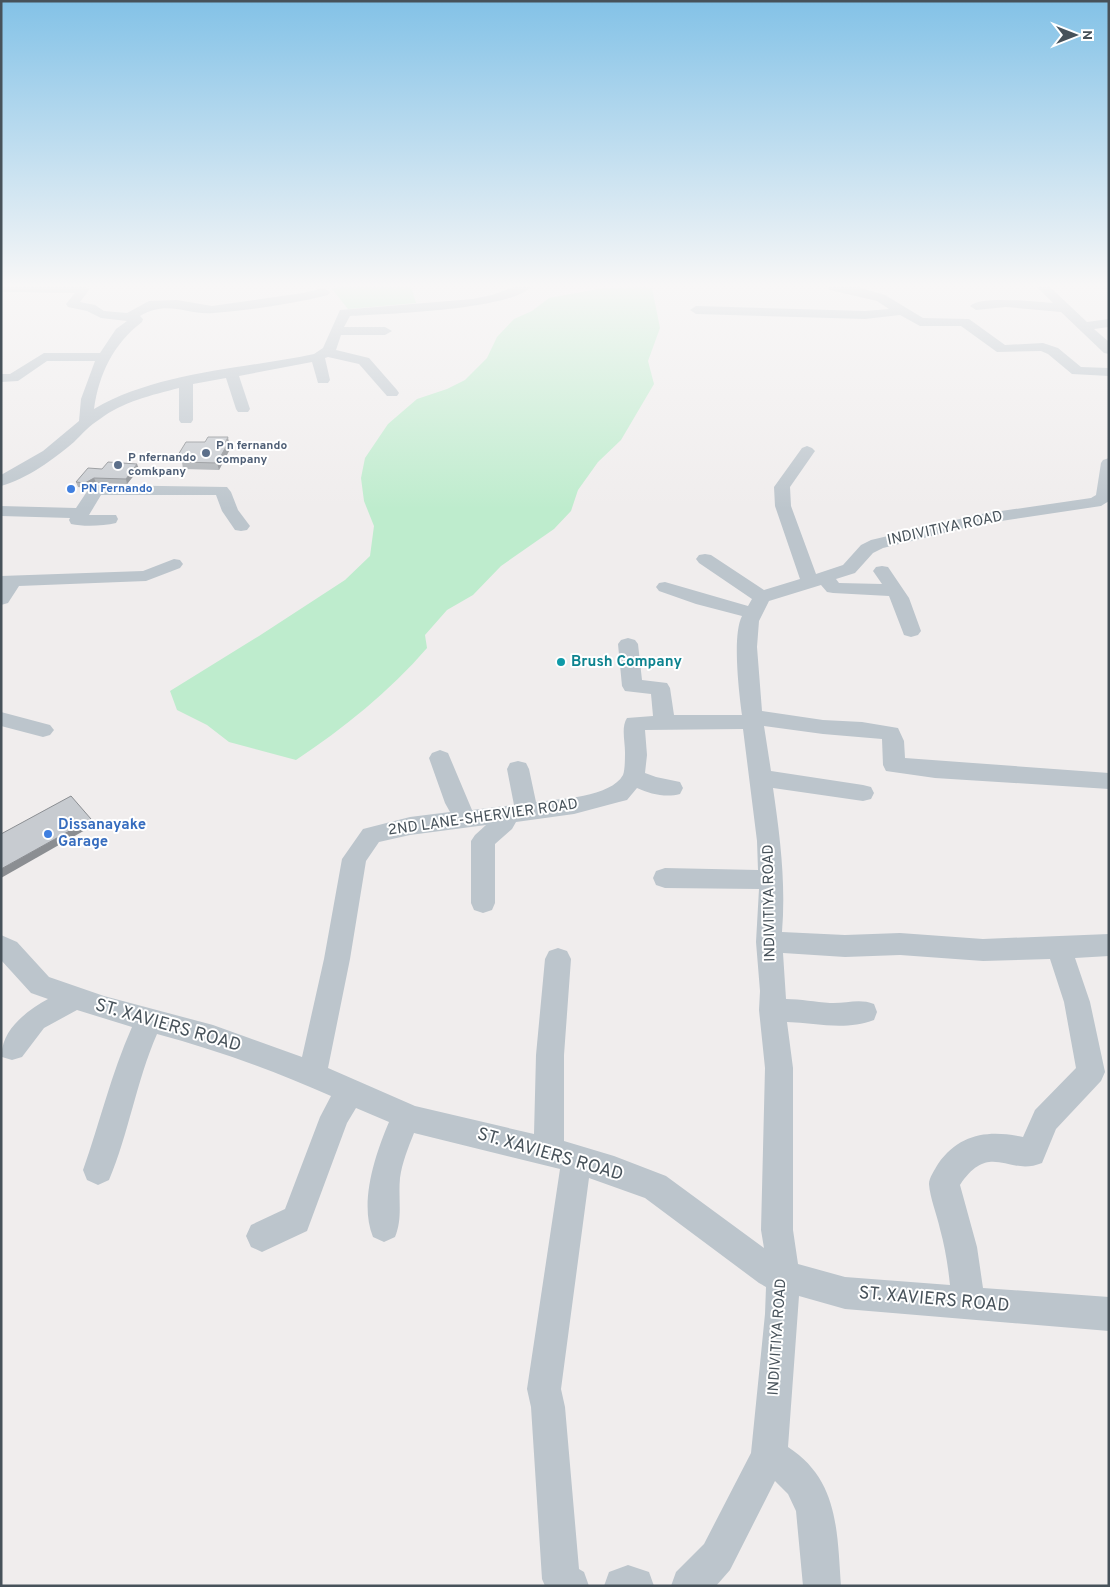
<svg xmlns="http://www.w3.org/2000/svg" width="1110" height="1587" font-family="Overpass,sans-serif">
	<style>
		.green { fill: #beeccd }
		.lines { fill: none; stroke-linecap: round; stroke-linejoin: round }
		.minor { fill: #bcc5cc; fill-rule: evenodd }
		.wall { fill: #abafb3 }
		.shaded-wall { fill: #8b8e92 }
		.building { fill: #c7cbd0; stroke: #8b8e92 }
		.service-dot { fill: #5c6f8a; stroke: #fff; stroke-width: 2 }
		.shop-dot { fill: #3f7fe0; stroke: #fff; stroke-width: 2 }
		.culture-dot { fill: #0f9aa8; stroke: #fff; stroke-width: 2 }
		.labels { text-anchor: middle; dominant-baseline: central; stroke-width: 4; stroke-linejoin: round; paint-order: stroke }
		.far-service-label { font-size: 12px; font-weight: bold; fill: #4e5e75; stroke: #fff; text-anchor: start }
		.far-shop-label { font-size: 12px; font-weight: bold; fill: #366cbe; stroke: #fff; text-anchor: start }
		.street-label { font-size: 15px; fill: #47525a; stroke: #fff }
		.culture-label { font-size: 15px; font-weight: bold; fill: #0d838f; stroke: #fff; text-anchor: start }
		.shop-label { font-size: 15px; font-weight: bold; fill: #366cbe; stroke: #fff; text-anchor: start }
		.near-street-label { font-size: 18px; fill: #47525a; stroke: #fff }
	</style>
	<rect width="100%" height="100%" fill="#f0eded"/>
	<g class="green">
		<polygon points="338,287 411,287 416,303 348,309 332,289"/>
		<path d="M 647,287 L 652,288 L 660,328 L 648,361 L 654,384 L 621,440 L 598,462 L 578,490 L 571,511 L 554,529 L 501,566 L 473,595 L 447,610 L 425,635 L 427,648 C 389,692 344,728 296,760 L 229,742 L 207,725 L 177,710 L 170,691 L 259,636 L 345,580 L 370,556 L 374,526 L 364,501 L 361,478 L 365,458 L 388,424 L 417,399 L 447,389 L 465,380 L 487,358 L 497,337 L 514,319 L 532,311 L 549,298 L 603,288 Z"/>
	</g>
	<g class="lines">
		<g class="minor">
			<path d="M 1,287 L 87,287 L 89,290 L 80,302 L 95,305 L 104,311 L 127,313 L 149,301 L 177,300 L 212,306 L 303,293 L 324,288 L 330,292 L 328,295 C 292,304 252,310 214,313 C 188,316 168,299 140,316 L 143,319 L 142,322 C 113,344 99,374 94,409 C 157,372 243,369 314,354 L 323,348 L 340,310 L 473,299 L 492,295 L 513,287 L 531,287 C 509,310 385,314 350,316 L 344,327 L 385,327 L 392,331 L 385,335 L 341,335 L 336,350 L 369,358 L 397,390 L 399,393 L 397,396 L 387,396 L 359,364 L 328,357 L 325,358 L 330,380 L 328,383 L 318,383 L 312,362 L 239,376 L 250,409 L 248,412 L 238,412 L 236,409 L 226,378 L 193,384 L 193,420 L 191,423 L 181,423 L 179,420 L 179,388 C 152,395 122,402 100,419 C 90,425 82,434 74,442 C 54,459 27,479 1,486 L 1,475 L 43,451 L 79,421 L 81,399 L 95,361 L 47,361 L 18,381 L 1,382 L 1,374 L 10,374 L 44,353 L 100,353 L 116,329 L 127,321 L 101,318 L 87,311 L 68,307 L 66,304 L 75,293 L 1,292 Z"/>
			<polygon points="828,287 858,287 885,295 923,318 969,319 1005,345 1043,343 1058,348 1081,367 1109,368 1109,376 1072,374 1048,354 1041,351 997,352 961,326 920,326 900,315 865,319 696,314 690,310 696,306 865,311 889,309 877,301 830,290"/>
			<path d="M 1037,287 L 1050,287 L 1087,322 L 1109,319 L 1109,327 L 1094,329 L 1109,342 L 1109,354 L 1104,353 L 1061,312 L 1006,307 L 976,310 L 970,306 C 980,295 1037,302 1053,303 Z"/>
			<path d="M 807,446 L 812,448 L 815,451 L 790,487 L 791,506 L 816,574 L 843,565 L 861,545 L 871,540 L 981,514 L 1091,498 L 1096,495 L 1101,463 L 1103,460 L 1109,458 L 1109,501 L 1101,506 L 981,524 L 883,548 L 873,553 L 855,573 L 836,579 L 839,583 L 882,584 L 873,571 L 876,567 L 882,566 L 888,567 L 909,598 L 921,631 L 918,635 L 911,637 L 904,635 L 889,596 L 833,593 L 827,592 L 821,585 L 769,601 L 759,621 L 757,647 L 762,711 L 823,720 L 862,722 L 898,728 L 904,741 L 905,758 L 1109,773 L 1109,789 L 935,778 L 886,771 L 883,765 L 882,739 L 823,734 L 764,726 L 771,771 L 863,785 L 871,787 L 874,793 L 871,799 L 863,801 L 773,788 C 780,836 786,883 782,932 L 845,935 L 900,933 L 983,939 L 1109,934 L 1109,956 L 1075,958 L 1090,1002 L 1105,1072 L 1101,1081 L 1056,1129 L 1042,1163 C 1008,1177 990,1140 960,1185 L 977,1247 L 983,1288 L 1109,1297 L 1109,1331 L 845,1309 L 799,1296 L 788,1447 C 839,1480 837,1532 841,1586 L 803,1586 L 796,1511 L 788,1494 L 775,1481 L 730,1570 L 716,1586 L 671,1586 L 676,1572 L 704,1544 L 751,1453 L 765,1314 L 766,1287 L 759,1283 L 645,1198 L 589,1178 L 561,1389 L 565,1407 L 579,1569 L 584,1572 L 589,1586 L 545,1586 L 542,1579 L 531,1407 L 527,1389 L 560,1169 L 414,1133 C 408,1148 402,1163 400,1178 C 398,1199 403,1218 395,1237 L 384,1242 L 373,1237 C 359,1203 375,1155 389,1122 L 356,1108 L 347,1123 L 307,1231 L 262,1252 L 251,1247 L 246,1236 L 251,1225 L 285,1209 L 320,1117 L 331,1096 C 274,1071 217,1050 157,1034 C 136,1082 129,1133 109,1180 L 98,1185 L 87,1180 L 83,1170 C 100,1122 111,1074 132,1027 L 77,1010 L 44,1028 L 22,1057 L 12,1060 L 2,1057 C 0,1030 28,1010 48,999 L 31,993 L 1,960 L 1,935 L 17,942 L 49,977 L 104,996 L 213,1025 L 302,1057 L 324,959 L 342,859 L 363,829 L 410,817 L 450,812 L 445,803 L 429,758 L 432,753 L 440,750 L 448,753 L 472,810 L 514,805 L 507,769 L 510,763 L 518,761 L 526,763 L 529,769 L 536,802 C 559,799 611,797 623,775 C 625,770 625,758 625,752 C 625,741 621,727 627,718 L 653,716 L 651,694 L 625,691 L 622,686 L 618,644 L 621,640 L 628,638 L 635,640 L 638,644 L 642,680 L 667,683 L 670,688 L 674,715 L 742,715 C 739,692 732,635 742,616 L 696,604 L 659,591 L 656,587 L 659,583 L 665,582 L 748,606 L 752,599 L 699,563 L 696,559 L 699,555 L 705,554 L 711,555 L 764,590 L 800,579 L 775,506 L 774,487 L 802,448 ZM 743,729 L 757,841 L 758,870 L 665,868 L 656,871 L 653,878 L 656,885 L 665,888 L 759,889 L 756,942 L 760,991 L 759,1010 L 765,1068 L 761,1230 L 764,1248 L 666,1176 L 614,1156 L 564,1141 L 564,1055 L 571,959 L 567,951 L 558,948 L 549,951 L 545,959 L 536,1055 L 534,1134 L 415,1106 L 328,1068 L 350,959 L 366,861 L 379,842 L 410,835 L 486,825 L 475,835 L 471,841 L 471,903 L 474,910 L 483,913 L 492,910 L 495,903 L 495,844 L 512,829 L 516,822 L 574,814 L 619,802 L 627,800 L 637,788 C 650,794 666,798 680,794 L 683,788 L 680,782 L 656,777 L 645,773 L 647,755 L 645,730 ZM 783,953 L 845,957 L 900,955 L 983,961 L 1050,959 L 1064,1002 L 1076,1068 L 1035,1110 L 1023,1137 C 989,1130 960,1133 938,1164 C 935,1169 929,1178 929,1184 C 930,1198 937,1215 940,1229 C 945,1247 948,1266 950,1285 L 845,1277 L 798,1264 L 793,1230 L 793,1068 L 787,1022 C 816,1023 845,1031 874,1020 L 877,1012 L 874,1004 C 859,998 845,1004 830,1003 C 815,1002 801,999 786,999 Z"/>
			<path d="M 96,485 L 227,487 L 231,492 L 238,510 L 250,526 L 247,530 L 241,531 L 235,530 L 222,511 L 216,495 L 101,495 L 89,515 L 116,515 L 118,519 L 116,523 C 103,526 84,527 71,524 L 69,520 L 70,518 L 1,516 L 1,506 L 76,508 L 90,487 Z"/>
			<polygon points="174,559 180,560 183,564 180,568 146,581 19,586 8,603 1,605 1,576 143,571"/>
			<polygon points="1,712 50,725 54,730 50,735 43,737 1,726"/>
			<polygon points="628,1565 649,1572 654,1586 604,1586 609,1572"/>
		</g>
	</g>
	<g class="wall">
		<polygon points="229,444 229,445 230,449 219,470 183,469 182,462 182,461 180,461 178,455"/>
		<polygon points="102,469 139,469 127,484 96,483 87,488 78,487 76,482"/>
	</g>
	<g class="shaded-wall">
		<polygon points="228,437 230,449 219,470 217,463"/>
		<polygon points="137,464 139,469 127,484 126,479"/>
		<polygon points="94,478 96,483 87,488 85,483"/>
		<polygon points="91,819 94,825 1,878 1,869"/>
	</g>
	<g class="building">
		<polygon points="208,437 228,437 225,443 228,443 217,463 182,462 186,455 178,455 186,442 205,442"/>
		<polygon points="108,462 137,464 126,479 94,478 85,483 76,482 88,468 102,469"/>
		<polygon points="71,796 91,819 1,869 1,834"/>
	</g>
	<linearGradient id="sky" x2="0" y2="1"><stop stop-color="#83c2e7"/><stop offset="0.56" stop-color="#f8f7f7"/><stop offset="1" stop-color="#f8f7f7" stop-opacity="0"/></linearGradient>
	<rect width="1110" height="509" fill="url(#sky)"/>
	<g class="service-dot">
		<circle cx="206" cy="453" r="5"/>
		<circle cx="118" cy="465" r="5"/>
	</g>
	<g class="shop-dot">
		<circle cx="71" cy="489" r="5"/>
		<circle cx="48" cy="834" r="5"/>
	</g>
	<circle class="culture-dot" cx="561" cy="662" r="5"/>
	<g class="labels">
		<g class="far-service-label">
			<text x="216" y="446">P n fernando<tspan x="216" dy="14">company</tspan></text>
			<text x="128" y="458">P nfernando<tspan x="128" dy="14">comkpany</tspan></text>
		</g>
		<g class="far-shop-label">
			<text x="81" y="489">PN Fernando</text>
		</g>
		<g class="street-label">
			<text transform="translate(945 529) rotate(-12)">INDIVITIYA ROAD</text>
			<text transform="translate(483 818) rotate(-8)">2ND LANE-SHERVIER ROAD</text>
			<text transform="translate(770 903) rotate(-91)">INDIVITIYA ROAD</text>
			<text transform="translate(778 1337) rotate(-86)">INDIVITIYA ROAD</text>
		</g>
		<g class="culture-label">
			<text x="571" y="662">Brush Company</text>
		</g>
		<g class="shop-label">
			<text x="58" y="825">Dissanayake<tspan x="58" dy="17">Garage</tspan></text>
		</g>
		<g class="near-street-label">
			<text transform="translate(168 1026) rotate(16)">ST. XAVIERS ROAD</text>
			<text transform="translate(550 1155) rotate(16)">ST. XAVIERS ROAD</text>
			<text transform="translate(934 1300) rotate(5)">ST. XAVIERS ROAD</text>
		</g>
	</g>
	<rect width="1110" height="1587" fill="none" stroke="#47525a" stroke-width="5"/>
	<g transform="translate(1075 35) rotate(90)" stroke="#ffffff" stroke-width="4" paint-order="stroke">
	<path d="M0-4L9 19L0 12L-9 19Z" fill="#47525a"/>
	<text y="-8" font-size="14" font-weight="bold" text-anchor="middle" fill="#47525a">N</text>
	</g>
</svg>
